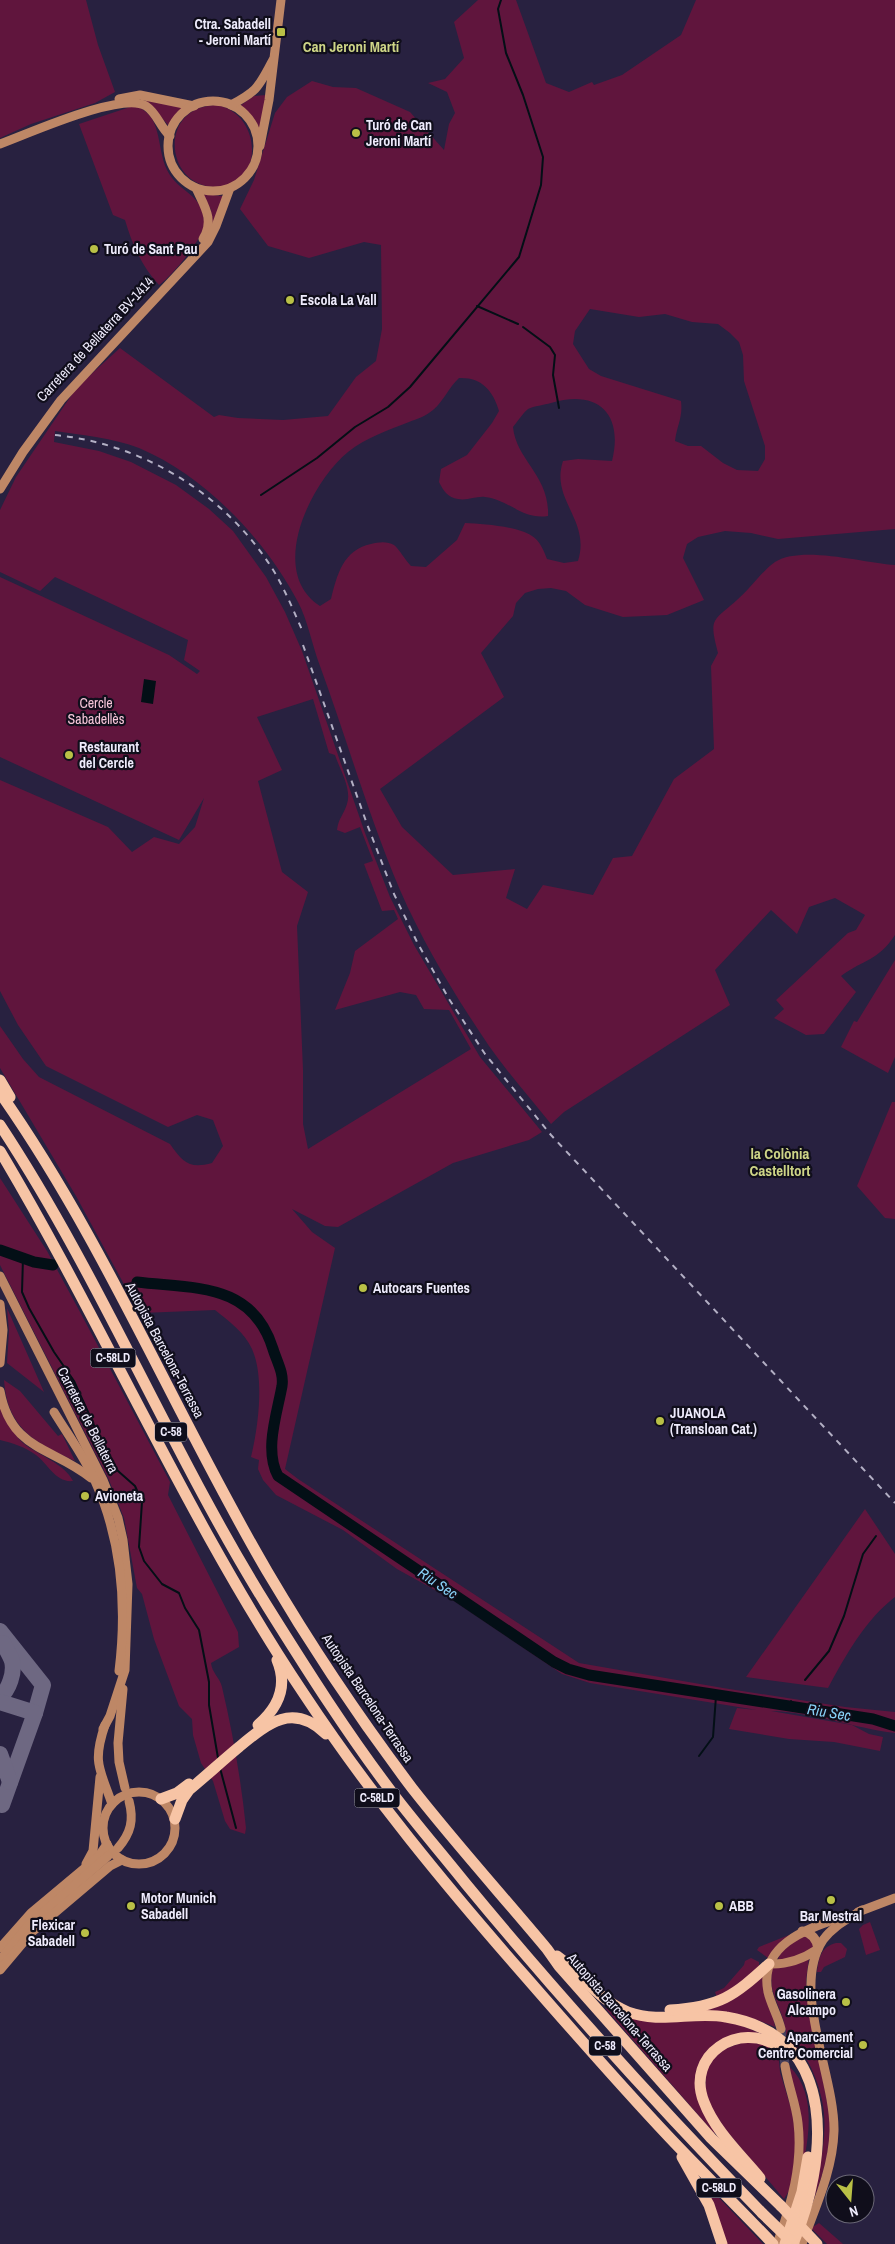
<svg xmlns="http://www.w3.org/2000/svg" width="895" height="2244" font-family="'Archivo Narrow',sans-serif">
	<style>
		.green { fill: #60153d; fill-rule: evenodd }
		.water { fill: #030f16 }
		.lines { fill: none; stroke-linecap: round; stroke-linejoin: round }
		.stream { stroke: #030f16; stroke-width: 2 }
		.river { stroke: #030f16; stroke-width: 11 }
		.taxiway { stroke: #6e6882; stroke-width: 16 }
		.secondary-tunnel { stroke: #463f5c; stroke-width: 9; stroke-dasharray: 9 4.5; stroke-linecap: butt }
		.secondary { stroke: #be8766; stroke-width: 9 }
		.highway { stroke: #f7c4a5; stroke-width: 11 }
		.rail { stroke: #b3afc4; stroke-width: 2; stroke-dasharray: 6 6; stroke-linecap: butt }
		.highway-bridge { stroke: #f7c4a5; stroke-width: 11 }
		.poi-dot { fill: #b9c046; stroke: #100e1b; stroke-width: 2 }
		.labels { text-anchor: middle; dominant-baseline: central; stroke-width: 4.5; stroke-linejoin: round; paint-order: stroke }
		.shield { fill: #100e1b; stroke: #aba9b8; stroke-width: 1 }
		.shield-label { font-size: 12px; font-weight: bold; fill: #eeebfc }
		.poi-label { font-size: 14px; font-weight: bold; fill: #eeebfc; stroke: #100e1b; text-anchor: start }
		.street-label { font-size: 14px; fill: #eeebfc; stroke: #100e1b }
		.park-label { font-size: 14px; fill: #f6c5d9; stroke: #100e1b }
		.neighbourhood-label { font-size: 15px; font-weight: bold; fill: #ced587; stroke: #100e1b }
		.water-label { font-size: 15px; font-style: italic; fill: #88d1f7; stroke: #100e1b }
	</style>
	<rect width="100%" height="100%" fill="#282140"/>
	<g class="green">
		<polygon points="0,0 86,0 98,45 115,92 95,103 31,124 0,138"/>
		<path d="M 478,0 L 516,0 L 546,83 L 569,92 L 592,82 L 594,85 L 622,75 L 681,35 L 696,0 L 895,0 L 895,529 L 778,539 L 751,533 L 725,531 L 698,537 L 687,544 L 683,558 L 704,600 L 667,615 L 623,617 L 585,605 L 566,591 L 551,588 L 538,589 L 525,593 L 516,603 L 513,616 L 481,653 L 504,697 L 380,789 L 402,827 L 453,875 L 515,869 L 506,898 L 527,909 L 543,885 L 593,895 L 613,858 L 632,856 L 674,779 L 714,749 L 711,666 L 718,653 C 709,618 712,622 737,600 C 750,589 762,571 775,562 C 802,545 863,563 895,565 L 895,935 C 878,961 864,959 841,976 L 856,992 L 824,1034 L 806,1035 L 774,1018 L 784,1009 L 776,1000 L 848,933 L 856,930 L 865,915 L 835,898 L 809,907 L 797,934 L 771,910 L 715,970 L 730,1005 L 564,1112 L 551,1124 C 530,1098 508,1073 489,1046 C 456,997 424,945 400,890 C 369,817 347,740 320,666 C 312,645 308,621 298,602 C 265,539 204,475 139,448 C 113,438 82,435 55,431 L 54,442 L 99,451 L 131,462 L 176,485 L 209,509 L 233,531 L 266,577 L 285,612 L 302,651 L 365,833 L 390,897 L 414,945 L 480,1057 L 542,1132 L 529,1140 L 453,1163 L 338,1227 L 325,1226 L 292,1209 L 312,1232 L 335,1248 L 285,1469 L 298,1479 L 579,1663 L 723,1688 L 845,1707 L 895,1712 L 895,1733 C 853,1728 813,1712 771,1711 L 852,1725 L 869,1734 L 883,1737 L 880,1751 L 834,1742 L 789,1739 L 729,1729 L 737,1708 L 757,1710 L 590,1683 L 562,1674 L 451,1599 L 397,1569 L 343,1530 L 276,1495 L 263,1480 L 258,1469 L 259,1460 L 251,1457 C 258,1428 265,1378 252,1349 C 245,1333 229,1321 215,1310 L 142,1313 L 138,1310 L 76,1196 L 0,1068 L 0,1026 L 23,1059 L 39,1077 L 170,1144 C 183,1163 190,1169 212,1163 L 223,1146 L 213,1120 L 197,1115 L 168,1127 L 46,1066 L 18,1025 L 0,991 L 0,780 L 108,827 L 132,852 L 154,837 L 179,844 L 195,827 L 204,798 L 179,840 L 0,757 L 0,577 L 169,655 L 197,674 L 200,671 L 184,660 L 188,640 L 55,577 L 40,591 L 0,572 L 0,510 L 16,477 L 77,387 L 120,348 L 214,417 L 219,415 L 238,418 L 283,420 L 328,416 L 356,377 L 376,361 L 382,329 L 381,245 L 364,242 L 309,258 L 268,246 L 240,209 L 254,180 L 275,113 L 287,97 L 312,81 L 333,87 L 356,88 L 410,112 L 444,150 L 449,124 L 455,113 L 447,92 L 428,83 L 445,79 L 464,58 L 454,22 ZM 590,309 L 639,317 L 665,314 L 692,322 L 718,324 L 730,333 L 739,342 L 743,355 L 744,381 L 765,446 L 765,459 L 758,471 L 737,470 L 723,463 L 701,446 L 688,446 L 675,441 C 677,425 683,418 681,401 L 601,376 L 589,369 L 573,344 L 575,331 ZM 459,378 C 481,377 493,390 499,411 L 492,423 L 467,455 L 441,469 L 439,482 C 443,490 448,498 458,499 C 467,501 476,496 485,497 C 510,500 522,520 548,516 C 550,476 516,460 513,427 C 517,422 523,413 528,409 C 534,406 544,405 551,403 C 597,389 624,413 612,461 L 578,459 L 563,461 C 550,500 591,520 578,561 L 564,563 L 547,559 C 544,551 540,541 532,536 C 517,526 483,524 465,523 L 457,540 L 426,567 L 411,566 C 406,561 399,549 394,545 C 387,541 379,542 371,544 C 343,550 337,575 331,599 L 320,606 C 267,572 310,483 348,452 C 365,438 389,430 409,422 C 417,419 426,416 433,410 C 444,401 448,388 459,378 ZM 313,699 L 329,753 L 335,755 C 340,770 352,789 347,804 C 344,814 338,819 337,830 L 345,833 L 360,827 L 373,861 L 364,864 L 382,911 L 394,910 L 398,919 L 355,951 L 350,973 L 335,1010 L 400,992 L 416,995 L 424,1009 L 449,1010 L 471,1049 L 308,1149 L 303,1124 L 303,1070 L 297,926 L 308,892 L 282,872 L 258,781 L 282,770 L 257,717 Z"/>
		<polygon points="266,95 261,135 252,118 241,105 254,96"/>
		<polygon points="137,99 181,107 181,109 168,125 157,112"/>
		<path d="M 218,105 C 263,116 264,186 217,187 C 165,189 156,105 218,105 Z"/>
		<path d="M 133,106 C 163,112 156,147 167,170 C 178,193 205,194 204,224 C 204,238 171,277 159,285 C 142,267 132,244 125,220 L 113,215 L 79,124 Z"/>
		<polygon points="202,194 223,196 212,228 211,210"/>
		<polygon points="895,960 895,1057 888,1073 841,1047 854,1021 857,1022"/>
		<polygon points="892,1102 895,1102 895,1219 885,1218 857,1186"/>
		<path d="M 0,1178 L 47,1251 L 80,1312 L 170,1482 L 168,1495 L 238,1632 L 239,1647 L 211,1663 C 212,1673 220,1678 222,1687 C 233,1734 241,1780 246,1828 L 245,1834 L 230,1829 L 225,1821 L 213,1781 L 201,1763 L 193,1735 L 192,1719 L 179,1706 L 154,1639 L 142,1594 L 137,1588 L 124,1518 L 109,1480 L 0,1265 Z"/>
		<polygon points="7,1308 44,1392 7,1363 9,1331"/>
		<path d="M 4,1380 L 20,1391 L 58,1436 L 62,1434 L 75,1461 C 36,1443 7,1429 4,1380 Z"/>
		<path d="M 0,1406 C 6,1419 12,1433 23,1443 C 38,1455 65,1464 73,1481 C 56,1483 48,1464 36,1455 C 25,1447 13,1443 0,1440 Z"/>
		<path d="M 865,1509 L 895,1554 L 895,1597 C 865,1620 846,1655 828,1688 L 746,1677 Z"/>
		<polygon points="870,1922 880,1950 866,1955 859,1929 863,1925"/>
		<polygon points="789,1935 791,1936 768,1958 757,1950 759,1947"/>
		<path d="M 804,1936 L 811,1938 L 814,1947 L 803,1956 L 778,1961 C 780,1948 794,1942 804,1936 Z"/>
		<path d="M 836,1943 L 841,1943 L 847,1949 L 845,1957 L 824,1967 L 821,1972 L 817,1972 C 819,1957 821,1947 836,1943 Z"/>
		<polygon points="751,1958 759,1962 759,1968 749,1979 717,1998 715,1992 724,1988 744,1965 745,1961"/>
		<path d="M 809,1958 L 806,1980 L 808,2000 L 830,2118 C 831,2154 821,2181 808,2214 C 817,2178 830,2138 822,2100 C 819,2086 813,2069 805,2057 C 800,2050 791,2045 787,2037 C 785,2033 785,2027 784,2022 C 777,1998 769,1995 772,1967 L 787,1967 Z"/>
		<path d="M 765,1971 L 764,1994 L 772,2011 L 775,2027 C 747,2015 732,2012 701,2011 Z"/>
		<path d="M 605,2008 L 621,2014 L 733,2022 L 769,2037 C 725,2033 724,2031 699,2069 L 717,2132 L 714,2133 Z"/>
		<polygon points="747,2041 772,2047 778,2052 780,2072 793,2115 796,2143 792,2186 784,2199 726,2130 711,2108 705,2093 706,2072 709,2064 721,2050"/>
		<path d="M 789,2066 C 820,2096 807,2145 800,2182 Z"/>
		<polygon points="701,2179 763,2244 727,2244 713,2202"/>
		<polygon points="819,2223 843,2244 827,2244 811,2228"/>
	</g>
	<polygon class="water" points="144,679 156,681 153,704 141,702"/>
	<g class="lines">
		<g class="stream">
			<polyline points="477,306 518,324"/>
			<polyline points="523,327 550,347 555,355 553,375 559,408"/>
			<polyline points="261,495 317,458 355,427 388,407 410,387 519,257 541,185 543,157 523,95 506,53 498,9 501,0"/>
			<polyline points="23,1258 22,1292 29,1308 54,1352 74,1381 106,1452 118,1471 135,1486 142,1502 139,1547 144,1561 162,1584 179,1593 185,1608 199,1630 209,1682 209,1705 218,1758"/>
			<polyline points="805,1680 829,1651 844,1616 863,1554 876,1536"/>
			<polyline points="787,1706 791,1701"/>
			<polyline points="699,1756 713,1737 716,1696"/>
			<polyline points="220,1768 236,1828"/>
		</g>
		<g class="river">
			<polyline points="0,1250 34,1262 53,1265"/>
			<path d="M 137,1282 C 195,1289 252,1282 273,1349 C 277,1362 284,1373 282,1386 C 277,1414 264,1450 278,1476 L 554,1662 L 568,1669 L 589,1675 L 873,1719 L 895,1726"/>
		</g>
		<g class="taxiway">
			<polyline points="0,1631 43,1685 35,1713"/>
			<path d="M 0,1697 C 9,1690 15,1672 12,1661 C 10,1655 6,1649 3,1643"/>
			<polyline points="0,1702 35,1713 2,1805 0,1804"/>
			<polyline points="0,1754 10,1782"/>
		</g>
		<polyline class="secondary-tunnel" points="781,2029 785,2066"/>
		<g class="secondary">
			<polyline points="119,99 140,95 194,106"/>
			<circle cx="213" cy="146" r="45"/>
			<path d="M 231,105 C 259,90 258,87 273,60"/>
			<path d="M 0,144 C 28,134 122,91 146,106 C 157,113 160,127 170,136"/>
			<polyline points="260,146 269,100 281,0"/>
			<path d="M 196,188 C 204,206 215,220 203,239"/>
			<polyline points="0,489 23,452 61,400 208,242 216,226 230,188"/>
			<polyline points="0,1276 103,1480 118,1518 123,1540 128,1584 125,1670 110,1716 103,1729"/>
			<polyline points="0,1304 3,1330 0,1363"/>
			<path d="M 0,1391 C 11,1451 53,1447 91,1478"/>
			<path d="M 54,1412 C 68,1435 84,1456 95,1481 C 122,1541 127,1606 119,1671"/>
			<polyline points="123,1689 118,1743 119,1762 125,1788"/>
			<path d="M 105,1725 C 92,1763 100,1769 112,1804"/>
			<circle cx="139" cy="1828" r="36"/>
			<path d="M 118,1848 C 131,1833 134,1820 129,1801"/>
			<polyline points="86,1864 93,1851 100,1777"/>
			<polyline points="858,1912 895,1898"/>
			<polyline points="0,1948 31,1913 98,1857 107,1844"/>
			<polyline points="0,1960 28,1926 108,1856"/>
			<path d="M 769,1964 C 788,1965 803,1959 818,1949 C 817,1939 812,1933 802,1931"/>
			<polyline points="0,1970 32,1932 110,1866 122,1860"/>
			<path d="M 781,2029 C 778,2016 771,2005 768,1992 C 758,1943 810,1928 845,1916"/>
			<path d="M 777,2244 C 791,2205 803,2165 798,2123 C 796,2104 788,2085 785,2066"/>
			<path d="M 802,2244 C 815,2208 833,2170 834,2131 C 835,2075 790,1989 823,1940 C 833,1926 848,1919 862,1910"/>
		</g>
		<g class="highway">
			<polyline points="0,1080 10,1097"/>
			<path d="M 0,1093 C 105,1242 175,1414 267,1571 C 311,1646 360,1719 412,1788 C 455,1843 502,1895 547,1949 L 559,1966 L 711,2138 L 781,2206"/>
			<path d="M 0,1125 C 101,1278 170,1450 267,1606 C 307,1670 348,1735 394,1795 C 417,1825 442,1854 466,1884 C 560,1998 659,2107 762,2213"/>
			<path d="M 0,1151 C 106,1329 188,1521 304,1694 C 370,1794 446,1886 525,1976 C 572,2030 620,2085 669,2137 C 703,2173 739,2208 773,2244"/>
			<path d="M 258,1725 C 279,1707 288,1686 277,1660"/>
			<polyline points="161,1799 177,1793 189,1784"/>
			<path d="M 175,1819 L 182,1800 L 189,1790 C 206,1776 222,1761 239,1747 C 268,1723 293,1702 326,1734"/>
			<path d="M 557,1956 C 582,1974 598,2000 628,2012 C 660,2024 694,2011 726,2017 C 842,2036 827,2163 793,2244"/>
			<path d="M 670,2010 C 720,2007 734,1996 769,1964"/>
			<polyline points="682,2157 709,2205 722,2244"/>
			<path d="M 760,2178 C 741,2155 715,2131 704,2102 C 685,2055 739,2020 779,2047"/>
			<polyline points="785,2244 802,2192 808,2157"/>
		</g>
		<g class="rail">
			<path d="M 55,435 C 145,444 228,496 275,573 C 286,592 294,612 303,632"/>
			<polyline points="303,645 367,824 394,894 417,942 449,999 485,1054 551,1135 895,1503"/>
		</g>
		<g class="highway-bridge">
			<polyline points="781,2206 817,2244"/>
			<polyline points="762,2213 794,2244"/>
		</g>
	</g>
	<g class="poi-dot">
		<rect x="276" y="27" width="10" height="10" rx="2.5"/>
		<circle cx="356" cy="133" r="5"/>
		<circle cx="94" cy="249" r="5"/>
		<circle cx="290" cy="300" r="5"/>
		<circle cx="69" cy="755" r="5"/>
		<circle cx="363" cy="1288" r="5"/>
		<circle cx="660" cy="1421" r="5"/>
		<circle cx="85" cy="1496" r="5"/>
		<circle cx="831" cy="1900" r="5"/>
		<circle cx="131" cy="1906" r="5"/>
		<circle cx="719" cy="1906" r="5"/>
		<circle cx="85" cy="1933" r="5"/>
		<circle cx="846" cy="2002" r="5"/>
		<circle cx="863" cy="2045" r="5"/>
	</g>
	<g class="labels">
		<g class="shield">
			<rect x="90.5" y="1348.5" width="45" height="19" rx="4"/>
			<rect x="155" y="1422.5" width="32" height="19" rx="4"/>
			<rect x="354.5" y="1788.5" width="45" height="19" rx="4"/>
			<rect x="589" y="2036.5" width="32" height="19" rx="4"/>
			<rect x="696.5" y="2178.5" width="45" height="19" rx="4"/>
		</g>
		<g class="shield-label">
			<text x="113" y="1358">C-58LD</text>
			<text x="171" y="1432">C-58</text>
			<text x="377" y="1798">C-58LD</text>
			<text x="605" y="2046">C-58</text>
			<text x="719" y="2188">C-58LD</text>
		</g>
		<g class="poi-label">
			<text x="271" y="24" text-anchor="end">Ctra. Sabadell<tspan x="271" dy="16">- Jeroni Martí</tspan></text>
			<text x="366" y="125">Turó de Can<tspan x="366" dy="16">Jeroni Martí</tspan></text>
			<text x="104" y="249">Turó de Sant Pau</text>
			<text x="300" y="300">Escola La Vall</text>
			<text x="79" y="747">Restaurant<tspan x="79" dy="16">del Cercle</tspan></text>
			<text x="373" y="1288">Autocars Fuentes</text>
			<text x="670" y="1413">JUANOLA<tspan x="670" dy="16">(Transloan Cat.)</tspan></text>
			<text x="95" y="1496">Avioneta</text>
			<text x="141" y="1898">Motor Munich<tspan x="141" dy="16">Sabadell</tspan></text>
			<text x="729" y="1906">ABB</text>
			<text x="831" y="1916" text-anchor="middle">Bar Mestral</text>
			<text x="75" y="1925" text-anchor="end">Flexicar<tspan x="75" dy="16">Sabadell</tspan></text>
			<text x="836" y="1994" text-anchor="end">Gasolinera<tspan x="836" dy="16">Alcampo</tspan></text>
			<text x="853" y="2037" text-anchor="end">Aparcament<tspan x="853" dy="16">Centre Comercial</tspan></text>
		</g>
		<g class="street-label">
			<text transform="translate(95 339) rotate(-47)">Carretera de Bellaterra BV-1414</text>
			<text transform="translate(165 1350) rotate(62)">Autopista Barcelona-Terrassa</text>
			<text transform="translate(88 1420) rotate(63)">Carretera de Bellaterra</text>
			<text transform="translate(368 1698) rotate(56)">Autopista Barcelona-Terrassa</text>
			<text transform="translate(620 2012) rotate(49)">Autopista Barcelona-Terrassa</text>
		</g>
		<g class="park-label">
			<text x="96" y="703">Cercle<tspan x="96" dy="16">Sabadellès</tspan></text>
		</g>
		<g class="neighbourhood-label">
			<text x="351" y="46">Can Jeroni Martí</text>
			<text x="780" y="1153">la Colònia<tspan x="780" dy="17">Castelltort</tspan></text>
		</g>
		<g class="water-label">
			<text transform="translate(438 1583) rotate(34)">Riu Sec</text>
			<text transform="translate(829 1712) rotate(9)">Riu Sec</text>
		</g>
	</g>
	<g transform="translate(850 2199) rotate(163)"><circle r="24" fill="#100e1b" stroke="#696675"/>
	<path d="M0-4L9 19L0 12L-9 19Z" fill="#b9c046"/>
	<text y="-8" font-size="14" font-weight="bold" text-anchor="middle" fill="#eeebfc">N</text>
	</g>
</svg>
